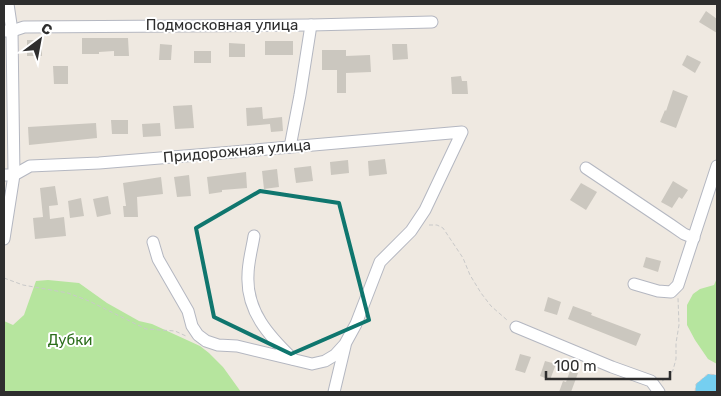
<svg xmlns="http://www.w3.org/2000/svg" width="721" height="396" font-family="Rubik,sans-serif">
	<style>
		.green { fill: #b6e59e }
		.water { fill: #75cff0 }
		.building { fill: #cbc7bf }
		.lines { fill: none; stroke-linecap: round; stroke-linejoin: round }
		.minor-casing { stroke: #b4b7c1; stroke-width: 13 }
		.path { stroke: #c9c9c9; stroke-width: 1; stroke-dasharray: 4 2.5; stroke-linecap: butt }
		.minor { stroke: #fff; stroke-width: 11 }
		.marked { fill: none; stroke: #0f766e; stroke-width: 4; stroke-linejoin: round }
		.labels { text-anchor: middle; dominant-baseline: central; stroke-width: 4; stroke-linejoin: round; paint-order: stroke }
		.street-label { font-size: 15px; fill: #2e2e2e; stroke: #fff }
		.park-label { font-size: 15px; fill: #2c6e1b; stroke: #fff }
	</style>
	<rect width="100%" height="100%" fill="#efe9e1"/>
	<g class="green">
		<polygon points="717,278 717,364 708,359 695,340 687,325 687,305 693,294 700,289 714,285"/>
		<polygon points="48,280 79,283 107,303 139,321 152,324 200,346 209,353 223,367 241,392 4,392 4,321 13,325 24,315 36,281"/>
	</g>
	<polygon class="water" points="708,374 717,375 717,392 695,392 696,384"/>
	<g class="building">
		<polygon points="706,11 717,19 717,33 699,22"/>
		<polygon points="82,38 128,38 129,56 114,56 114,51 99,52 99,54 82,54"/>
		<rect x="27" y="40" width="15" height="16"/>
		<rect x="265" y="41" width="28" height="14"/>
		<polygon points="229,43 245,44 245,57 229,57"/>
		<polygon points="160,44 172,45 171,60 159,60"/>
		<polygon points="392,44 407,44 408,59 393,60"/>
		<polygon points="322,50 346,50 346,56 370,55 371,72 346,73 346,93 337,93 337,70 322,70"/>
		<rect x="194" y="51" width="17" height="12"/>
		<polygon points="687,55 701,62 695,73 682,65"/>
		<polygon points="53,66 68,66 68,84 54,84"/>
		<polygon points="461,76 462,81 467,81 468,94 452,94 451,77"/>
		<polygon points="673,90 688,96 676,128 660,122 665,110 666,111"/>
		<polygon points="192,105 194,128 175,129 173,106"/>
		<polygon points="262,107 263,119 282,117 283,131 271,132 270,124 247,126 246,108"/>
		<polygon points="111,120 128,120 128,134 112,134"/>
		<polygon points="96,123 97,138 29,145 28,127"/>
		<polygon points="160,123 161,136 143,137 142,124"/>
		<polygon points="385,159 387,174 369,176 368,161"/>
		<polygon points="348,160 349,173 331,175 330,162"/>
		<polygon points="311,166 313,181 296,183 294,168"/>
		<polygon points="277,169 279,187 264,189 262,171"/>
		<polygon points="246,172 247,188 222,190 222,192 209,194 207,177"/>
		<polygon points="189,175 191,196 177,197 174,177"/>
		<polygon points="161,177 163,194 137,197 138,217 124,217 123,206 126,206 123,183"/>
		<polygon points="673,181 688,190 682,199 679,197 672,208 661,202"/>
		<polygon points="581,183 597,192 586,210 570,200"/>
		<polygon points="55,186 58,205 49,206 50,219 64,217 66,236 35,239 33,218 43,217 40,188"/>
		<polygon points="108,196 111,214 97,217 93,199"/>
		<polygon points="81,198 84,216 70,218 68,201"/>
		<polygon points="646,257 661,261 658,272 643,267"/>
		<polygon points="548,297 561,302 557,315 544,311"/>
		<polygon points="573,306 592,313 591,315 641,334 636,346 568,319"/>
		<polygon points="520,354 531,357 525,373 515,370"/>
		<polygon points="545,361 556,364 550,380 540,376"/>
		<polygon points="570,371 578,373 571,392 559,392 563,381 566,382"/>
	</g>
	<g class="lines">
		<g class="minor-casing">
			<g id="minor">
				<polyline points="4,31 12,31 24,27 311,25 432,22"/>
				<polyline points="290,147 300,95 311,25"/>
				<polyline points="586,168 671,225 684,234 694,238"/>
				<polyline points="4,175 14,175 30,166 99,163 221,153 462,132 425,210 411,231 380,262 356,324 345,344 335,355 325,361 312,364 237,346 218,345 206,341 198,335 192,326 188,311 158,259 153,242"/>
				<path d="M 254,236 C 252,249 248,262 248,275 C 246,311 269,336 293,359"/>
				<polyline points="4,239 14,175 12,31 8,4"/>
				<polyline points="634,284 658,291 671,292 678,285 717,166"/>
				<polyline points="516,327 612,367 651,381 659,392"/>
				<polyline points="334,392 345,346"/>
			</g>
		</g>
		<g class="path">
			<polyline points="429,225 437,225 443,228 463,258 470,275 481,293 491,306 507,320"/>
			<polyline points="4,278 23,285 68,293 89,301 146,329 175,331 186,336"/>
			<polyline points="662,381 669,377 673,370 676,359 676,343 679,325 678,298"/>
			<polyline points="695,392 696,384 708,374 717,375"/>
		</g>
		<use href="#minor" class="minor"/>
	</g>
	<path class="marked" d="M 260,191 L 339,203 L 369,320 L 291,354 L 214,317 L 196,228 Z"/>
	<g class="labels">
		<g class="street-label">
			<text x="222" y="25">Подмосковная улица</text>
			<text transform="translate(237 151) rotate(-5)">Придорожная улица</text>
		</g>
		<g class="park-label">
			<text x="70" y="340">Дубки</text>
		</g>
	</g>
	<rect width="721" height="396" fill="none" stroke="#2e2e2e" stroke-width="10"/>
	<g transform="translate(40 40) rotate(32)" stroke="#ffffff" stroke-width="4" paint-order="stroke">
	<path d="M0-4L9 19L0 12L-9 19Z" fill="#2e2e2e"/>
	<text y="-8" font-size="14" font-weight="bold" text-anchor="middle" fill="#2e2e2e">С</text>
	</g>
	<path d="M546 371v8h124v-8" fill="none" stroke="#2e2e2e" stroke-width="2.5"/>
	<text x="554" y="371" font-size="15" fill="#2e2e2e" stroke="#ffffff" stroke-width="4" paint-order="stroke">100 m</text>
</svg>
